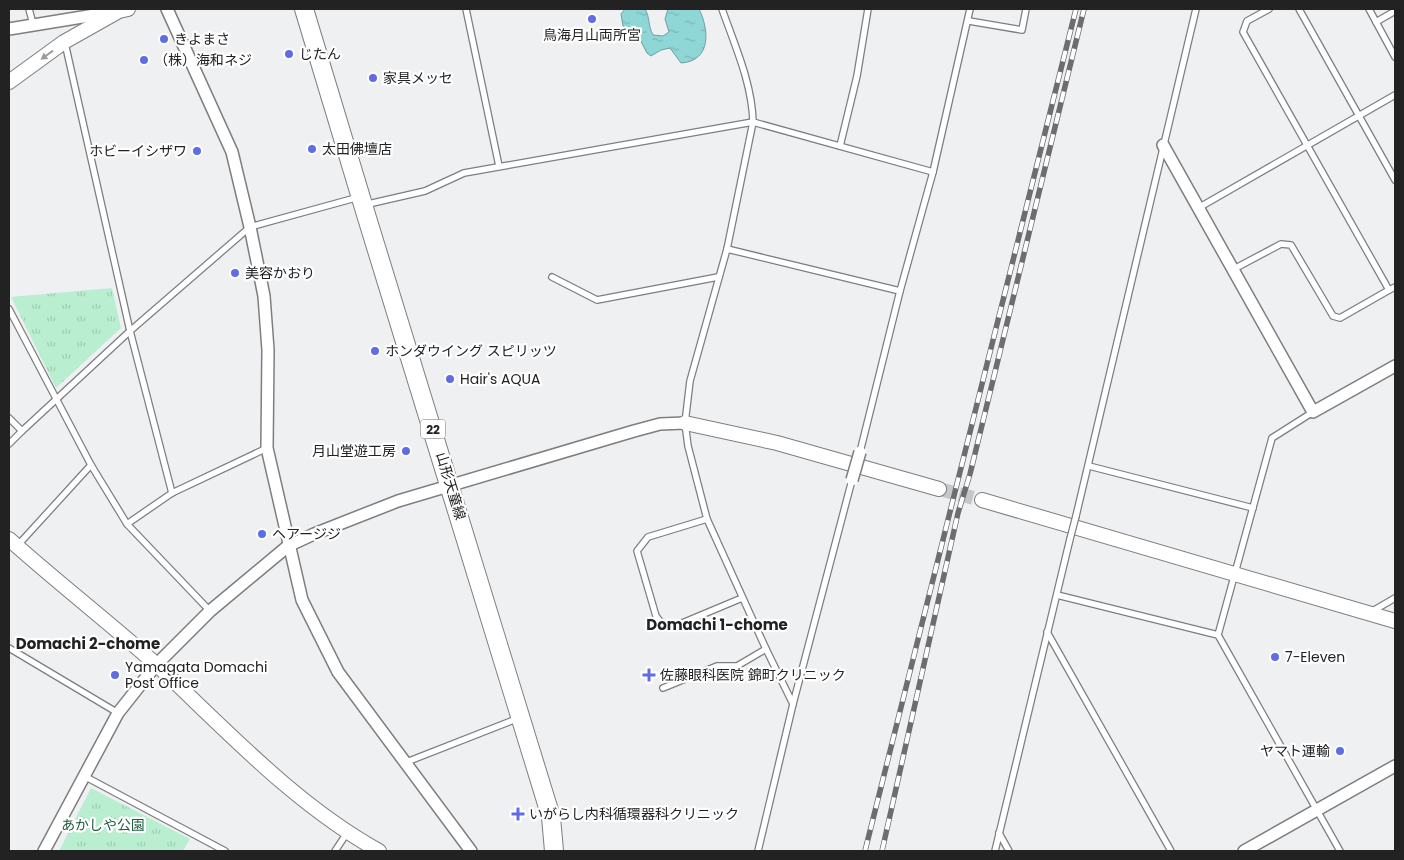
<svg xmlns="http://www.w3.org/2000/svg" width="1404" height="860" font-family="Poppins,'Noto Sans JP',sans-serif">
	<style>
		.park { fill: url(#park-tufts) }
		.water { fill: url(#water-ripples); stroke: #6ea0a0 }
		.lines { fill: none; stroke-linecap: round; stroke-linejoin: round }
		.tertiary-tunnel { stroke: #c6c7c9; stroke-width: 14; stroke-dasharray: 14 7; stroke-linecap: butt }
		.service-casing { stroke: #7d7e80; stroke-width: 8 }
		.minor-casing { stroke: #7d7e80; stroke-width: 14 }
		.tertiary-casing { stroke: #7d7e80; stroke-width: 16 }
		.primary-casing { stroke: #7d7e80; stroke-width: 20 }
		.service { stroke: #fff; stroke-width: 5.5 }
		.minor { stroke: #fff; stroke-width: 11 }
		.tertiary { stroke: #fff; stroke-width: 14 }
		.primary { stroke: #fff; stroke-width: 18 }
		.rail-casing { stroke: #6d6d6f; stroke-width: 5.5 }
		.rail { stroke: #fff; stroke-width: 4; stroke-dasharray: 11; stroke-linecap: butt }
		.service-bridge-casing { stroke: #7d7e80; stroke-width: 8; stroke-linecap: butt }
		.minor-bridge-casing { stroke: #7d7e80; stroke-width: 14; stroke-linecap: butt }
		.service-bridge { stroke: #fff; stroke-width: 5.5 }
		.minor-bridge { stroke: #fff; stroke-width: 11 }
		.oneway { fill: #9c9c9c }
		.poi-dot { fill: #5f6de5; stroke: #fff; stroke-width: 2 }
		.labels { text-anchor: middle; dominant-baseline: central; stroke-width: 4.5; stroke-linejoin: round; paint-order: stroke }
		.shield { fill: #fff; stroke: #646465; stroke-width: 1 }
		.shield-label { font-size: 12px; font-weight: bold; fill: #222223 }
		.poi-label { font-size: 14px; fill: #222223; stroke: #fff; text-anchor: start }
		.street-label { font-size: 14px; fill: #222223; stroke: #fff }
		.park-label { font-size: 14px; fill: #205e41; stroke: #fff }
		.neighbourhood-label { font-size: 15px; font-weight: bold; fill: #222223; stroke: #fff }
	</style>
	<defs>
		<pattern id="park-tufts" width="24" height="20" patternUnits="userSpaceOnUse" patternTransform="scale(1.25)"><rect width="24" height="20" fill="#b9eed0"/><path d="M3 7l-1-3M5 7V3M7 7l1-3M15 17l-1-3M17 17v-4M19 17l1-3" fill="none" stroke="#9fccb2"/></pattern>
		<pattern id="water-ripples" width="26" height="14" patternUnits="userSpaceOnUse" patternTransform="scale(1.25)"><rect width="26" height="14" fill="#8fd6d6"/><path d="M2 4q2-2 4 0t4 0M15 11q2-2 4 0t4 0" fill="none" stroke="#7bb7b7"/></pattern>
	</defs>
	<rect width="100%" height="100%" fill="#eff0f2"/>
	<g class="park">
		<polygon points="112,288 121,328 56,388 11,297"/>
		<polygon points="91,788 190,839 183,851 59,851"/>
	</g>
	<path class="water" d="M 625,9 L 645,9 C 650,17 648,26 653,35 L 663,36 L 669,32 L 665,19 L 668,9 L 699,9 C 709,29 712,61 681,63 L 670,48 L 661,50 L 651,56 L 647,53 L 635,30 L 623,26 L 621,14 Z"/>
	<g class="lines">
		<polyline class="tertiary-tunnel" points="939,489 982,500"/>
		<g class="service-casing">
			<g id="service">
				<polyline points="29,9 33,24"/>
				<polyline points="466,9 499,166"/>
				<polyline points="1269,9 1247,21 1243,32 1389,290 1395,287"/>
				<polyline points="1299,9 1395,180"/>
				<polyline points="1369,9 1395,57"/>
				<polyline points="969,21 1022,30 1026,9"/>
				<polyline points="1376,22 1395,11"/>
				<polyline points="65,43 130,331 172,493"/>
				<polyline points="840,146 857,76 868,9"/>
				<path d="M 364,205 L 425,191 L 464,173 L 753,122 C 752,83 735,46 722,9"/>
				<polyline points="1200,207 1395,95"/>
				<polyline points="727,249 900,291"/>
				<polyline points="1232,270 1281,244 1291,245 1333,316 1340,318 1389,290"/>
				<polyline points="552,277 597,300 718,277"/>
				<polyline points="9,309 91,465 127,524 210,611"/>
				<polyline points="9,418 22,431 130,331 250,227 359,197"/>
				<polyline points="9,444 22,431"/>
				<polyline points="860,452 900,291 933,172 970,9"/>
				<polyline points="1089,466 1253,508"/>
				<polyline points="1076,516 1196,9"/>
				<polyline points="707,519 648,537 637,551 656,616 662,624 675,626 742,598"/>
				<polyline points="127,524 172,493 267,448"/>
				<polyline points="18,545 91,465"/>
				<polyline points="1057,595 1218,635 1340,851"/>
				<polyline points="1371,612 1395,598"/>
				<polyline points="1047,632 1171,851"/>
				<polyline points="1218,635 1272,438 1313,412"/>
				<polyline points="9,648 118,713"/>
				<polyline points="663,688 717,666 737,666 766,649"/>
				<polyline points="793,704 766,649 707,519 688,446 685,423 690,381 727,249 753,122 933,172"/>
				<polyline points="404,763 519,718"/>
				<polyline points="84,776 225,851"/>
				<polyline points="999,833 1009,851"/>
				<polyline points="335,851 347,833"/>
				<polyline points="758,851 793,704 852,480"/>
				<polyline points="995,851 1070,539"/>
			</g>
		</g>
		<g class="minor-casing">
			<g id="minor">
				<polyline points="167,9 232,152 250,227 264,296 268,350 267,448 302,600 338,672 471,851"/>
				<polyline points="9,29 113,12"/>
				<polyline points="1163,145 1313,412 1395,366"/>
				<polyline points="44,851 118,713 156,665 210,611 288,546 314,534 398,501 634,431 660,424 685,423"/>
				<polyline points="1244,851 1395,766"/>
			</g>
		</g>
		<g class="tertiary-casing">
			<g id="tertiary">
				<polyline points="9,82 64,42 119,11 128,9"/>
				<polyline points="685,423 777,443 939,489"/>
				<polyline points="982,500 1395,621"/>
				<path d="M 9,539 C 58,583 110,623 159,667 C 228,732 296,805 379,851"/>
			</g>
		</g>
		<g class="primary-casing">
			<path id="primary" d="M 304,9 C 384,279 470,547 551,817 L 554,851"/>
		</g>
		<use href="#service" class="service"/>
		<use href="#minor" class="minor"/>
		<use href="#tertiary" class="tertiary"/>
		<use href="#primary" class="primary"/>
		<g class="rail-casing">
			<g id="rail">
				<polyline points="865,851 1076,9"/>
				<polyline points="882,851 958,513 970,474 1084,9"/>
			</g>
		</g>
		<use href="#rail" class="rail"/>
		<g class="service-bridge-casing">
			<polyline id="service-bridge" points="1070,539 1076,516"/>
		</g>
		<g class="minor-bridge-casing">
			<polyline id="minor-bridge" points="852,480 860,452"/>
		</g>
		<use href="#service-bridge" class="service-bridge"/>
		<use href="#minor-bridge" class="minor-bridge"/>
	</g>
	<defs><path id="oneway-solid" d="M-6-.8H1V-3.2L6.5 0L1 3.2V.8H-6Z" transform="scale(1.25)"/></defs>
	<use class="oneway" href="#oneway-solid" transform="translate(47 55) rotate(144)"/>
	<g class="poi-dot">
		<circle cx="592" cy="19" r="5"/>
		<circle cx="164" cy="39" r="5"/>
		<circle cx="289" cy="54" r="5"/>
		<circle cx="144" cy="60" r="5"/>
		<circle cx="373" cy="78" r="5"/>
		<circle cx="312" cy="149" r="5"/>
		<circle cx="197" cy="151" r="5"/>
		<circle cx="235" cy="273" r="5"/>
		<circle cx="375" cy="351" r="5"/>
		<circle cx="450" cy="379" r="5"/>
		<circle cx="406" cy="451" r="5"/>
		<circle cx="262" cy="534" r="5"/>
		<circle cx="1275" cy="657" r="5"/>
		<circle cx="115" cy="675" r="5"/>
		<path d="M646.5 667.5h5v5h5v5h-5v5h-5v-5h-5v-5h5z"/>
		<circle cx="1340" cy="751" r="5"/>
		<path d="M515.5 806.5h5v5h5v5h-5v5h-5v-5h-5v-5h5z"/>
	</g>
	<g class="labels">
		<rect class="shield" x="420.5" y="419.5" width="25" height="19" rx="4"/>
		<g class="shield-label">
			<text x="433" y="429">22</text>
		</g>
		<g class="poi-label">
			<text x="592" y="35" text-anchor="middle">鳥海月山両所宮</text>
			<text x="174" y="39">きよまさ</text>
			<text x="299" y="54">じたん</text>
			<text x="154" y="60">（株）海和ネジ</text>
			<text x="383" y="78">家具メッセ</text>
			<text x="322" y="149">太田佛壇店</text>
			<text x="187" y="151" text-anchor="end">ホビーイシザワ</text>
			<text x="245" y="273">美容かおり</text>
			<text x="385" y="351">ホンダウイング スピリッツ</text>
			<text x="460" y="379">Hair's AQUA</text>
			<text x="396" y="451" text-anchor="end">月山堂遊工房</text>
			<text x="272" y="534">ヘアージジ</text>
			<text x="1285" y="657">7-Eleven</text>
			<text x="125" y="667">Yamagata Domachi<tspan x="125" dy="16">Post Office</tspan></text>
			<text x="660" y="675">佐藤眼科医院 錦町クリニック</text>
			<text x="1330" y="751" text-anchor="end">ヤマト運輸</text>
			<text x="529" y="814">いがらし内科循環器科クリニック</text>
		</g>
		<g class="street-label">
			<text transform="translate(451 486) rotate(73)">山形天童線</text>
		</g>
		<g class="park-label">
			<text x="103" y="825">あかしや公園</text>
		</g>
		<g class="neighbourhood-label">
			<text x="717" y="624">Domachi 1-chome</text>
			<text x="88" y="643">Domachi 2-chome</text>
		</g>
	</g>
	<rect width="1404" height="860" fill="none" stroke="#222223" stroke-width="20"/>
</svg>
